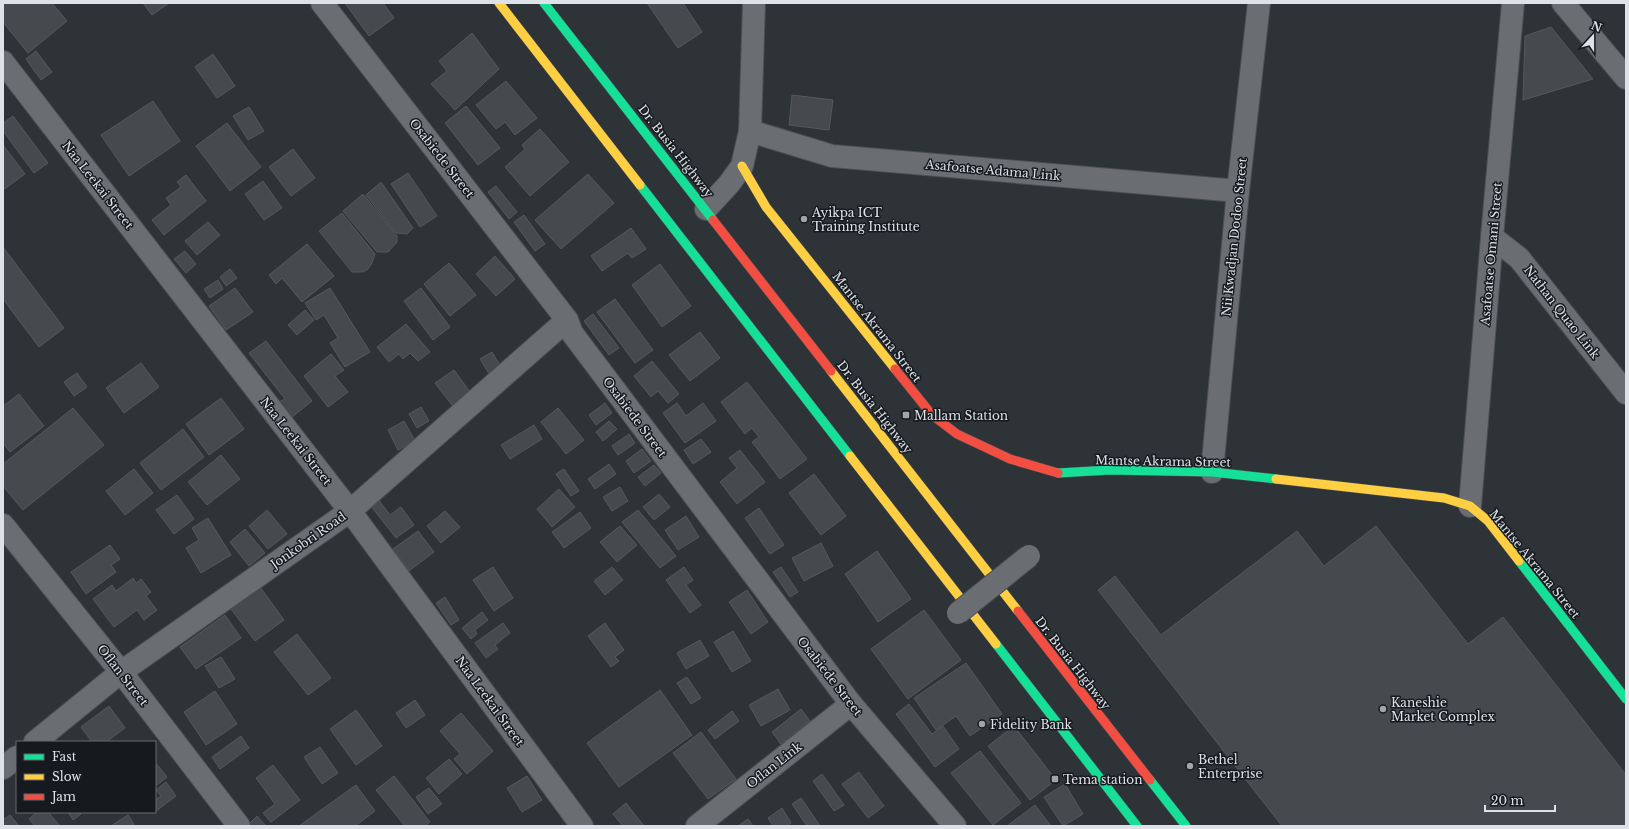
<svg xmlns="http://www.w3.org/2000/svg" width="1629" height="829" font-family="'Libre Baskerville',serif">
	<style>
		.building { fill: #464a4e; stroke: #54595d }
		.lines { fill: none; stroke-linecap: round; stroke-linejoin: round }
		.street-casing { stroke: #4b4f53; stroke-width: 24 }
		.fast-casing { stroke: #4b4f53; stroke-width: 10 }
		.slow-casing { stroke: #4b4f53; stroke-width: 10 }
		.jam-casing { stroke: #4b4f53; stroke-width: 10 }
		.street { stroke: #6a6e72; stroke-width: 22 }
		.fast { stroke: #16e098; stroke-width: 9 }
		.slow { stroke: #ffcf43; stroke-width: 9 }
		.jam { stroke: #f24e42; stroke-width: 9 }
		.street-bridge-casing { stroke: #4b4f53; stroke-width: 24; stroke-linecap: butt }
		.street-bridge { stroke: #6a6e72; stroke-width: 22 }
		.poi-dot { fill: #a0a5aa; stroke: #161a1e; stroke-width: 1.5 }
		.labels { text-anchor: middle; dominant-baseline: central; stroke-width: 3; stroke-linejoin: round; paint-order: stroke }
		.street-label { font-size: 12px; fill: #dde2e8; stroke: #161a1e }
		.poi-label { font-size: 12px; fill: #dde2e8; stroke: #161a1e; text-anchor: start }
	</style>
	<rect width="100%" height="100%" fill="#2e3338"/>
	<g class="building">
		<polygon points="3,3 52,3 67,21 28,53 3,22"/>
		<polygon points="143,3 169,3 152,15"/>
		<polygon points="345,3 383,3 394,18 369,36"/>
		<polygon points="647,3 683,3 702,32 678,48"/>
		<polygon points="1551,27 1593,79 1523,100 1525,36"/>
		<polygon points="472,33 499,69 455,110 431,84 447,71 439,61"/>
		<polygon points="36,51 52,72 41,80 26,59"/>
		<polygon points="213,54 235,86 217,98 195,67"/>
		<polygon points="506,81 537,118 515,135 505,122 496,129 476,105"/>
		<polygon points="792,95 833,100 829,130 789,125"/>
		<polygon points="153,101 180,141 129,176 101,135"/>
		<polygon points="466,106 500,148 478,165 445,123"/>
		<polygon points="249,107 264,131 248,140 233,116"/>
		<polygon points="13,116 48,163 34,173 3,131 3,123"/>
		<polygon points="227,123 261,167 230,191 196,146"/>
		<polygon points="540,129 569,162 530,196 505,167 525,149 522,145"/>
		<polygon points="3,145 25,174 3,190"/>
		<polygon points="293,149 315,178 291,196 269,167"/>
		<polygon points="408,173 437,216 420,227 391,184"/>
		<polygon points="588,174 614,203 561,249 535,220"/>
		<polygon points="186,175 206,201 164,235 152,220 171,205 166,198 181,187 177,182"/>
		<polygon points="263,181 282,208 264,220 245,194"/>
		<polygon points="381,182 413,228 407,234 396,233 366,195"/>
		<polygon points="496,186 517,212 509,219 488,192"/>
		<polygon points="363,194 397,236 397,242 388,252 377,252 343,211"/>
		<polygon points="342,213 375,254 372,263 368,269 363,272 352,272 319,231"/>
		<polygon points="524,215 545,244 535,251 514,222"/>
		<polygon points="208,222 220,235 197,255 185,241"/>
		<polygon points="631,228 646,249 632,258 628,253 602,271 591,256"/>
		<polygon points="307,244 334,276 302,302 282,278 276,284 269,275"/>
		<polygon points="3,247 64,328 39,347 3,299"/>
		<polygon points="185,251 196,264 186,273 174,259"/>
		<polygon points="495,256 515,279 496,296 476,274"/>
		<polygon points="449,263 476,295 450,316 424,284"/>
		<polygon points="660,264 691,306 662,327 632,285"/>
		<polygon points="230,269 237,278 226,286 220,277"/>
		<polygon points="218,280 223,289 210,298 204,289"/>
		<polygon points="235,288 253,312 226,330 209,306"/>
		<polygon points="330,288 370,352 345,367 330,343 338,338 324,315 316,320 305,303"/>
		<polygon points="421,288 450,327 433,340 404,301"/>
		<polygon points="615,299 653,350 635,363 597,312"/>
		<polygon points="305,310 314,320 297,335 288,325"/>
		<polygon points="593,314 619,348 609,355 584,321"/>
		<polygon points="406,324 430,352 418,361 410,353 403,359 399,354 389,362 377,347"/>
		<polygon points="700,332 720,358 690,381 669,355"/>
		<polygon points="266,341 312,401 291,418 279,402 285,399 249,353"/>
		<polygon points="492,352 503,370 491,377 480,359"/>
		<polygon points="331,354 344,370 335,376 348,392 328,407 304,376"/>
		<polygon points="652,361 679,394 668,403 658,391 651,397 634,376"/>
		<polygon points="141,363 159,387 124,413 106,388"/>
		<polygon points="454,370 473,396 455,409 435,383"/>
		<polygon points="77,373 87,387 74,396 64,382"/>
		<polygon points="747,382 807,459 780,479 752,442 759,437 752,428 745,434 721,402"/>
		<polygon points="19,394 44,426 10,452 3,443 3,406"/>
		<polygon points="221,398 244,429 209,455 186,424"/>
		<polygon points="605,403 612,413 596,425 589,415"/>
		<polygon points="677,403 686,416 703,403 716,421 685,443 663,413"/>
		<polygon points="421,407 429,421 417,428 409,414"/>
		<polygon points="73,408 104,445 23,510 3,486 3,464"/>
		<polygon points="558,408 584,440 566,454 541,422"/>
		<polygon points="404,421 415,441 398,450 388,430"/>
		<polygon points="609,421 617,429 603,441 596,432"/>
		<polygon points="534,425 542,439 510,459 501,445"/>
		<polygon points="183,429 204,457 161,490 140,463"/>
		<polygon points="629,434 635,443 618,455 612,446"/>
		<polygon points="701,439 711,452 693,464 684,450"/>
		<polygon points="642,449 651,461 634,473 626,461"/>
		<polygon points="740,450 765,482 737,504 720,482 737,468 729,458"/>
		<polygon points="221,455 240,479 207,505 188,482"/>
		<polygon points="609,464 616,474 595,489 588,479"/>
		<polygon points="654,465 661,473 645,486 638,477"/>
		<polygon points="134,469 153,493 125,515 106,491"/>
		<polygon points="564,469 579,491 571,496 556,474"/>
		<polygon points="814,474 846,516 821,535 789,493"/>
		<polygon points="620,487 628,501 612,511 603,497"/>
		<polygon points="559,489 575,507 552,527 537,509"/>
		<polygon points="659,494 670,507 654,520 643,507"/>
		<polygon points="177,495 194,519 174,534 156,510"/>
		<polygon points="375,495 390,515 401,507 414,525 396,538 367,501"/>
		<polygon points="759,508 784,545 770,554 745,518"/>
		<polygon points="267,510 287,534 268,549 249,526"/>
		<polygon points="638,510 676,556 660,568 622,522"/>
		<polygon points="445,511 460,527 441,543 427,526"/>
		<polygon points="580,512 591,528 564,548 552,532"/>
		<polygon points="686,516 699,537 678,550 665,530"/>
		<polygon points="208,518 231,555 201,573 186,548 199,540 192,528"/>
		<polygon points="620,526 637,545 617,562 600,542"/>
		<polygon points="1376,526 1468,644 1503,617 1626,775 1626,826 1282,826 1098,590 1115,576 1161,635 1297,531 1324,566"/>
		<polygon points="245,529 265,553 249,566 230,542"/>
		<polygon points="418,531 434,552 409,571 393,549"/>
		<polygon points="821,543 833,566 804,581 792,558"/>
		<polygon points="110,545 120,559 111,565 116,572 86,594 71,572"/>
		<polygon points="877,551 911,599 878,622 845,574"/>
		<polygon points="493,567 513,598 494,611 473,580"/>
		<polygon points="612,567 623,580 605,595 594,581"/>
		<polygon points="684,567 693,580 686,585 701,605 690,613 666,580"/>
		<polygon points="781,567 798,592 790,597 773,572"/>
		<polygon points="133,578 136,583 141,579 151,592 146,596 157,610 144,620 137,610 114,627 93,599 112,585 116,591"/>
		<polygon points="260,587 284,620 255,641 231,609"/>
		<polygon points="747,590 768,622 751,634 729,602"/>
		<polygon points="445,597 459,620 451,625 436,603"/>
		<polygon points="924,610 961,660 908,699 871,649"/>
		<polygon points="482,612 488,620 475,630 477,634 471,639 462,628"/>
		<polygon points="225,615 241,638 196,669 180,647"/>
		<polygon points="503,623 510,633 495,645 498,649 486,658 475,643"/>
		<polygon points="605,623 624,650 615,657 619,661 611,667 588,636"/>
		<polygon points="733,631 751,661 732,672 714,642"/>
		<polygon points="297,634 331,678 308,695 274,652"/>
		<polygon points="700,640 709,656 686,669 677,653"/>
		<polygon points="221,657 235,679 219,688 205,666"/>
		<polygon points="966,663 1002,714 970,736 956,716 936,730 914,698"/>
		<polygon points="687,677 701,698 691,704 677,683"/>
		<polygon points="778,689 790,710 761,726 749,705"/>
		<polygon points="660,690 692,735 619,787 587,743"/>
		<polygon points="215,691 237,724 206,745 184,712"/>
		<polygon points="415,700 425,715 406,728 396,713"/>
		<polygon points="909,704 932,734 943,726 959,749 935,767 896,714"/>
		<polygon points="109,706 125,728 106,742 92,742 81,727"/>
		<polygon points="801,709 810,721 781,744 772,732"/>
		<polygon points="356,710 382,746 356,765 330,729"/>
		<polygon points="732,711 739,721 715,739 708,730"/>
		<polygon points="461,713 493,751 467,774 454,759 460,754 440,731"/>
		<polygon points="1014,726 1056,780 1030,800 988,746"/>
		<polygon points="701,732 736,779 708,799 673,753"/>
		<polygon points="241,736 249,748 220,769 212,757"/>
		<polygon points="320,747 338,773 322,784 304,757"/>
		<polygon points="980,751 1021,803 993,825 951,773"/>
		<polygon points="449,759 462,774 439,794 426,778"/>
		<polygon points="155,762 167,777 157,785 155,782"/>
		<polygon points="273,765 300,800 271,822 263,813 275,804 256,778"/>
		<polygon points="859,772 884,806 868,818 842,784"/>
		<polygon points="822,774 844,805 834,811 813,781"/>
		<polygon points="394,776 430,822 425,826 405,826 376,790"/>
		<polygon points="527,776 542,800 522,812 507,788"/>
		<polygon points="166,782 176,796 156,811 155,800 161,796 156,790"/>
		<polygon points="1065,784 1083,814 1063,826 1044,797"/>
		<polygon points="356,785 375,811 355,826 299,826"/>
		<polygon points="429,788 442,804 428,814 416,797"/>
		<polygon points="801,798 820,826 807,826 792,804"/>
		<polygon points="626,803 644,826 623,826 613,814"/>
		<polygon points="1035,805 1051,826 1007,826"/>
		<polygon points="782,808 791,823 787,826 773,826 768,818"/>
		<polygon points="37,812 48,812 60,826 35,826 29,819"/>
		<polygon points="68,812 80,812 81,814 73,820"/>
		<polygon points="10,815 19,826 3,826 3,820"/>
		<polygon points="128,815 135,826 111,826"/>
		<polygon points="257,816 266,826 251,826 249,824"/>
		<polygon points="748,819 753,826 738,826"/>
	</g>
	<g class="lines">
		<g class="street-casing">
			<g id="street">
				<polyline points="322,3 567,320 572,333 851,704 955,826"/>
				<polyline points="1563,3 1626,78"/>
				<polyline points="3,62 350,511 582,826"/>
				<polyline points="750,131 832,156 1238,191"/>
				<polyline points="706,209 729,184 742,166 750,131 754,3"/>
				<polyline points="1492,237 1519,258 1626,393"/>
				<polyline points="1212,472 1238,191 1259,3"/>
				<polyline points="1470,506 1492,237 1513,3"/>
				<polyline points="3,525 121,672 239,826"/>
				<polyline points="35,742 121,672 350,511 567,320"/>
				<polyline points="3,768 17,757"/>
				<polyline points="697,826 851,704"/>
			</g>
		</g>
		<g class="fast-casing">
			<g id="fast">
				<polyline points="544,3 713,220"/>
				<polyline points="640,185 850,456"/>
				<polyline points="1058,473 1110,470 1212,472 1276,479"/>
				<polyline points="1519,561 1626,699"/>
				<polyline points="996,644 1137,826"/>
				<polyline points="1150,780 1186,826"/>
			</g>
		</g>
		<g class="slow-casing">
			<g id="slow">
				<polyline points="499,3 640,185"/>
				<polyline points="742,166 766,207 895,369"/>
				<polyline points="831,371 1018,611"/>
				<polyline points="850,456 996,644"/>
				<polyline points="1276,479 1444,498 1470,506 1488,521 1519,561"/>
			</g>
		</g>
		<g class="jam-casing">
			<g id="jam">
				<polyline points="713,220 831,371"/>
				<polyline points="895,369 932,415 957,434 1010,459 1058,473"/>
				<polyline points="1018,611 1150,780"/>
			</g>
		</g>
		<use href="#street" class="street"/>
		<use href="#fast" class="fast"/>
		<use href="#slow" class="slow"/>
		<use href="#jam" class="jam"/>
		<g class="street-bridge-casing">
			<polyline id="street-bridge" points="958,613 1029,556"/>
		</g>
		<use href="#street-bridge" class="street-bridge"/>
	</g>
	<g class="poi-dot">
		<circle cx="804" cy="219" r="4"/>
		<rect x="902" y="411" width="8" height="8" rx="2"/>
		<circle cx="1383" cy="709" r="4"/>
		<circle cx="982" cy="724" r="4"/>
		<circle cx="1190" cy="766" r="4"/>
		<rect x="1051" y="775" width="8" height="8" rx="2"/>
	</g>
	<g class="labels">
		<g class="street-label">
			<text transform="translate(676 151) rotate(52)">Dr. Busia Highway</text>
			<text transform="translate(442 158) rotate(52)">Osabiede Street</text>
			<text transform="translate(993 170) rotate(5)">Asafoatse Adama Link</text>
			<text transform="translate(98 185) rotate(52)">Naa Leekai Street</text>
			<text transform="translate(1234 237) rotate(-84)">Nii Kwadjan Dodoo Street</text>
			<text transform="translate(1491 254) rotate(-85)">Asafoatse Omani Street</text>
			<text transform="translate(1562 312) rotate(52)">Nathan Quao Link</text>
			<text transform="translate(877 327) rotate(52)">Mantse Akrama Street</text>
			<text transform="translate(875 407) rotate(52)">Dr. Busia Highway</text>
			<text transform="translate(635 417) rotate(53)">Osabiede Street</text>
			<text transform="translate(296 441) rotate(52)">Naa Leekai Street</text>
			<text transform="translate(1163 461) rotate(1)">Mantse Akrama Street</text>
			<text transform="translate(308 540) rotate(-35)">Jonkobri Road</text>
			<text transform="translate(1535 564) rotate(51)">Mantse Akrama Street</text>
			<text transform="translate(1073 663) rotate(52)">Dr. Busia Highway</text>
			<text transform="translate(123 675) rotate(52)">Oflan Street</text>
			<text transform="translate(830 676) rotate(52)">Osabiede Street</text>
			<text transform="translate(490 701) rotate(54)">Naa Leekai Street</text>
			<text transform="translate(774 765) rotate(-38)">Oflan Link</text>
		</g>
		<g class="poi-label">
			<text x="812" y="212">Ayikpa ICT<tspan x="812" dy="14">Training Institute</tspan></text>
			<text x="914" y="415">Mallam Station</text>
			<text x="1391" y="702">Kaneshie<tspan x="1391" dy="14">Market Complex</tspan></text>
			<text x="990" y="724">Fidelity Bank</text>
			<text x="1198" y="759">Bethel<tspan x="1198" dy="14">Enterprise</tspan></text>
			<text x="1063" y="779">Tema station</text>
		</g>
	</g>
	<rect width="1629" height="829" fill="none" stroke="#dde2e8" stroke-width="8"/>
	<rect x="16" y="741" width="140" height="72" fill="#161a1e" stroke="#666a6f"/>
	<rect x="24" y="754" width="20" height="6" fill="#16e098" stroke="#666a6f"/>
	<text x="52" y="761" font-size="12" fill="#dde2e8">Fast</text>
	<rect x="24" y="774" width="20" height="6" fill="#ffcf43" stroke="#666a6f"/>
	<text x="52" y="781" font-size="12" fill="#dde2e8">Slow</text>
	<rect x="24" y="794" width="20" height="6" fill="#f24e42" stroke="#666a6f"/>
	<text x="52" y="801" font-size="12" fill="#dde2e8">Jam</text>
	<g transform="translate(1593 36) rotate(21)" stroke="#161a1e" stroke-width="3" paint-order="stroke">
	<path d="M0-3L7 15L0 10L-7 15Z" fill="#dde2e8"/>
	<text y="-6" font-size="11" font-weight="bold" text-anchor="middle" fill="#dde2e8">N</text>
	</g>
	<path d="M1485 805v6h70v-6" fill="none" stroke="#dde2e8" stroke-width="2"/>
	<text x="1491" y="805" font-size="12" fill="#dde2e8" stroke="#161a1e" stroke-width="3" paint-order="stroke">20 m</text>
</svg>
